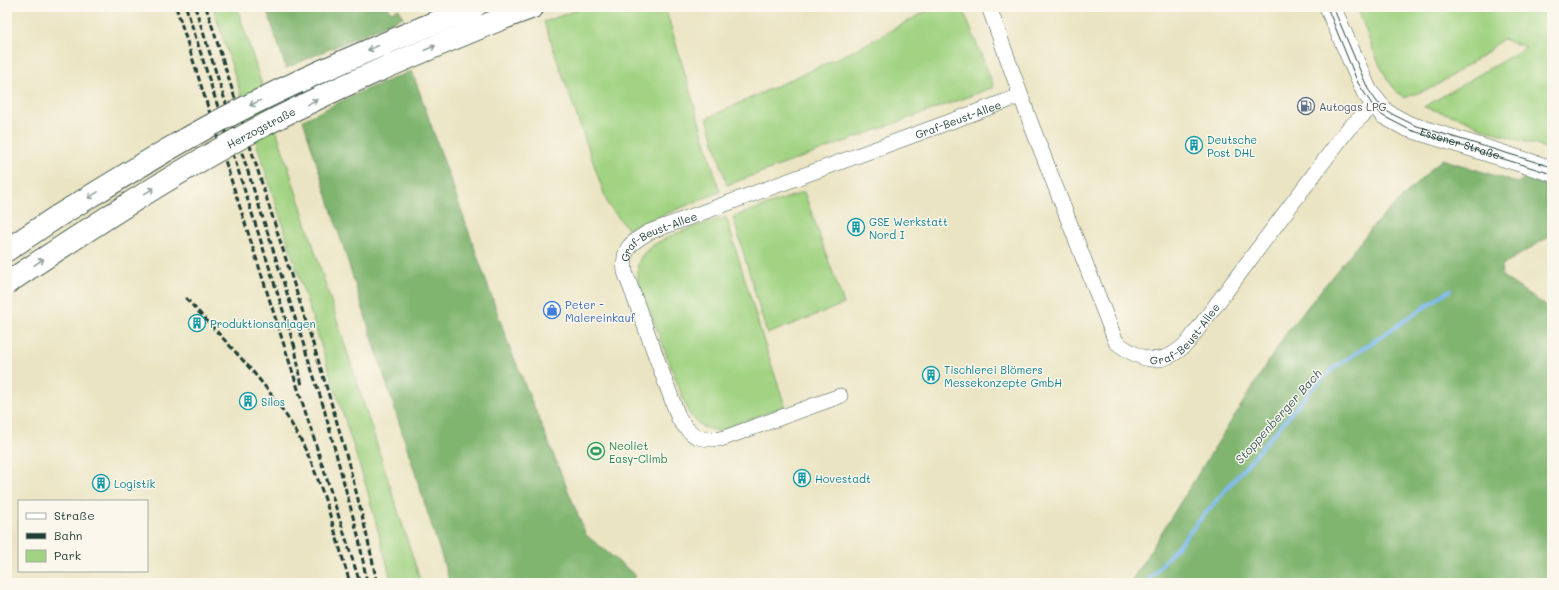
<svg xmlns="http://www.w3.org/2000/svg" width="1559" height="590" font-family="Mali,sans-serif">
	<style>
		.green { fill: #a1d382; stroke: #60885b }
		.forest { fill: #80b570; stroke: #507952 }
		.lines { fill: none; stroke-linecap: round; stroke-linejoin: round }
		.stream { stroke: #7eb9f0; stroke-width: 4 }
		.street-casing { stroke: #3e5649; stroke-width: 16 }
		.secondary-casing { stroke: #3e5649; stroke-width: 22 }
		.primary-casing { stroke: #3e5649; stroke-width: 24 }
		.street { stroke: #fff; stroke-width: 15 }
		.secondary { stroke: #fff; stroke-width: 21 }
		.primary { stroke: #fff; stroke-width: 22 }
		.tram { stroke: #1f3d34; stroke-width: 1 }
		.rail { stroke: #1f3d34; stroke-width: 3; stroke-dasharray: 6 3; stroke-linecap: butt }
		.primary-bridge-casing { stroke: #3e5649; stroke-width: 24; stroke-linecap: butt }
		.primary-bridge { stroke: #fff; stroke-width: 22 }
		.oneway { stroke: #8f9e9a }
		.labels { text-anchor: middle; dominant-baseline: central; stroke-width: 3; stroke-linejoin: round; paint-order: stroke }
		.service-label { font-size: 11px; fill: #4e5e75; stroke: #fbf7ec; text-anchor: start }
		.street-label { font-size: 11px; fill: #1f3d34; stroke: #fbf7ec }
		.culture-label { font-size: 11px; fill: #0d838f; stroke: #fbf7ec; text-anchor: start }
		.shop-label { font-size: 11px; fill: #366cbe; stroke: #fbf7ec; text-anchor: start }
		.leisure-label { font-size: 11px; fill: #27864d; stroke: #fbf7ec; text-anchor: start }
		.water-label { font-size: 12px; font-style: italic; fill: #375c63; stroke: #fbf7ec }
	</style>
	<rect width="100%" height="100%" fill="#fbf7ec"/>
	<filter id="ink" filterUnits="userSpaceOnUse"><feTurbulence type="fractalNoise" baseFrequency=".025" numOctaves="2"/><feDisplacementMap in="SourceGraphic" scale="8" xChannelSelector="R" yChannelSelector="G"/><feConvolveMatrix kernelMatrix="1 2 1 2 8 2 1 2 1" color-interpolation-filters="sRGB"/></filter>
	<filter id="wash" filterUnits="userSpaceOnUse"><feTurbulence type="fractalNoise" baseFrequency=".012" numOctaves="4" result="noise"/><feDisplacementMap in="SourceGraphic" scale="16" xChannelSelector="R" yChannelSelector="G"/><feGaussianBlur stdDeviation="0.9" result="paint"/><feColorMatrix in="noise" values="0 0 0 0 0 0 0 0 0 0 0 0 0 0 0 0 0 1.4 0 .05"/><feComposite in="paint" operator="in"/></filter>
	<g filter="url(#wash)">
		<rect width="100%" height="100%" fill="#ebe4c3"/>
		<g class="green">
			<polygon points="213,7 237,7 421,583 392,583 367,489"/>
			<polygon points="585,7 665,7 720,192 628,229 608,205 544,22"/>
			<polygon points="934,7 962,7 994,87 727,185 707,118 853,51"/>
			<path d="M 1357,7 L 1552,7 L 1552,150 L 1483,129 L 1464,119 L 1424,107 L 1526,47 L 1502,39 L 1486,53 L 1434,87 L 1404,98 C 1379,78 1369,36 1357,7 Z"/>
			<polygon points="804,192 844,304 767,334 733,217"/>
			<path d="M 726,217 L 763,339 L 785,406 L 719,431 L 702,427 L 689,414 L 638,280 C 638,275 637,268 638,264 C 644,238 703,225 726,217 Z"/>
		</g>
		<g class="forest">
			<polygon points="266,7 388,7 391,12 399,9 403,17 286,68"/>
			<polygon points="412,71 508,343 586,535 636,576 631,583 450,583 303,120 365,90"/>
			<polygon points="1442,159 1518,183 1524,178 1552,187 1552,235 1501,266 1502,276 1552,310 1552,580 1546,583 1130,583 1287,332 1374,225"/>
		</g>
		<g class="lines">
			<polyline class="stream" points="1146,583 1311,390 1334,368 1450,290"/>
		</g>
	</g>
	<g filter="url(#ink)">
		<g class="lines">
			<g class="street-casing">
				<g id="street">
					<path id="s1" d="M 989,7 L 1031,124 L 1116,342 C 1142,362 1163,368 1188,342 L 1348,129 L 1375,104"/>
					<path id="s2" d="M 840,396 L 721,439 C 698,440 692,437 679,419 L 625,272 C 622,248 630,243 649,232 L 1020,96"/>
				</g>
			</g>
			<g class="secondary-casing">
				<g id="secondary">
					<path id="s3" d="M 1330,7 L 1367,92 L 1385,114 L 1407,126 L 1552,171"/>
				</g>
			</g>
			<g class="primary-casing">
				<g id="primary">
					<polyline points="501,19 533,7"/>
					<polyline points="7,250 58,216"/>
				</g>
			</g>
			<use href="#street" class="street"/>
			<use href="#secondary" class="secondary"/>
			<use href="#primary" class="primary"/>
			<g class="tram">
				<polyline points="1327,7 1358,83 1373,106 1383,116 1410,130 1552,174"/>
				<polyline points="1333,7 1368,89 1377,102 1388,112 1414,125 1552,167"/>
			</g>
			<g class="rail">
				<polyline points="176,7 360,583"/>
				<polyline points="186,7 295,348"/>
				<polyline points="195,7 323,405 359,539 367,583"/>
				<path d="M 206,7 C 234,95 262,184 290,272 C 323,374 356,477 377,583"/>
				<path d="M 186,298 C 225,342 271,385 299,437 C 323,482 335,534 350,583"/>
				<polyline points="294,343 302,386"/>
			</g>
			<g class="primary-bridge-casing">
				<g id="primary-bridge">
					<path d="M 58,216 C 119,179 180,140 244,108 C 319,70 396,38 474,7"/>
					<path id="s4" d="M 7,283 C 87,230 166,178 251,132 C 331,89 416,54 501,19"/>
				</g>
			</g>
			<use href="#primary-bridge" class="primary-bridge"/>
		</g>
		<defs><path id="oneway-shaft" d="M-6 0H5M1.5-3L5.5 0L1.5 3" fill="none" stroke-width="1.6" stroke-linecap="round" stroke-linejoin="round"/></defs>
		<g class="oneway">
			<use href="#oneway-shaft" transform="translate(373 48) rotate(156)"/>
			<use href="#oneway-shaft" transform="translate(430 48) rotate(-23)"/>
			<use href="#oneway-shaft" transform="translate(312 102) rotate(-26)"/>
			<use href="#oneway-shaft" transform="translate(255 103) rotate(154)"/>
			<use href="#oneway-shaft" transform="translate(149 191) rotate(-31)"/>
			<use href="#oneway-shaft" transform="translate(93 195) rotate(148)"/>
			<use href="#oneway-shaft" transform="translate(39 262) rotate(-34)"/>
		</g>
	</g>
	<defs>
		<g id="fuel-ring" transform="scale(0.9)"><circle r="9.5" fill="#fbf7ec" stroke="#5c6f8a" stroke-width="1.5"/><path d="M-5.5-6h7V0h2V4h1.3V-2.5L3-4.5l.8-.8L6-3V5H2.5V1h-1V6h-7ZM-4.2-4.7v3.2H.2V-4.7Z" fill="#5c6f8a"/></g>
		<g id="building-ring" transform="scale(0.9)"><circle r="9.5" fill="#fbf7ec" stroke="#0f9aa8" stroke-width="1.5"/><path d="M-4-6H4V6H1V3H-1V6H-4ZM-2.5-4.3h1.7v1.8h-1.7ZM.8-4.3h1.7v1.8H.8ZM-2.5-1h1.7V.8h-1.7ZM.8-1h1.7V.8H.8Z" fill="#0f9aa8"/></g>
		<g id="shop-ring" transform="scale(0.9)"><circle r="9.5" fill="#fbf7ec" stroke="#3f7fe0" stroke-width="1.5"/><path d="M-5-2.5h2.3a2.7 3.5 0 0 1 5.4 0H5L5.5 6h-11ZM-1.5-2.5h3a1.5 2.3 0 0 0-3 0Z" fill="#3f7fe0"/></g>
		<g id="stadium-ring" transform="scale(0.9)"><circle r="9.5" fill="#fbf7ec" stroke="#2e9e5b" stroke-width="1.5"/><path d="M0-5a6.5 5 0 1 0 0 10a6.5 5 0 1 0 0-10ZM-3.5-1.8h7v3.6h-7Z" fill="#2e9e5b"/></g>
	</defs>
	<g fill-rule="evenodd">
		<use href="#fuel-ring" x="1306" y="106"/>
		<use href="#building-ring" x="1194" y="145"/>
		<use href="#building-ring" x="856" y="227"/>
		<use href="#shop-ring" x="552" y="310"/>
		<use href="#building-ring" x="197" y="323"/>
		<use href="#building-ring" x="931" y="375"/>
		<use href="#building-ring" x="248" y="401"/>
		<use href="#stadium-ring" x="596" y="451"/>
		<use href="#building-ring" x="802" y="478"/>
		<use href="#building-ring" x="101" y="483"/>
	</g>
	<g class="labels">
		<g class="service-label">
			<text x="1319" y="106">Autogas LPG</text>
		</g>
		<g class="street-label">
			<text stroke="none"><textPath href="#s2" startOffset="713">Graf-Beust-Allee</textPath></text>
			<text stroke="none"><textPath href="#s4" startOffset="298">Herzogstraße</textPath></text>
			<text stroke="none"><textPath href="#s3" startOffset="202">Essener Straße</textPath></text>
			<text stroke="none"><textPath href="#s2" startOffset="389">Graf-Beust-Allee</textPath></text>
			<text stroke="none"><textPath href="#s1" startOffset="442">Graf-Beust-Allee</textPath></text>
		</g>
		<g class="culture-label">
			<text x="1207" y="139">Deutsche<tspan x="1207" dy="13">Post DHL</tspan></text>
			<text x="869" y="221">GSE Werkstatt<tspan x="869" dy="13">Nord I</tspan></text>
			<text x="210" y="323">Produktionsanlagen</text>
			<text x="944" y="369">Tischlerei Blömers<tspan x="944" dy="13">Messekonzepte GmbH</tspan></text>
			<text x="261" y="401">Silos</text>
			<text x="815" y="478">Hovestadt</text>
			<text x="114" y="483">Logistik</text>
		</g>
		<g class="shop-label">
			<text x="565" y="304">Peter -<tspan x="565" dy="13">Malereinkauf</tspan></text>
		</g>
		<g class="leisure-label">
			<text x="609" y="445">Neoliet<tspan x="609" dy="13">Easy-Climb</tspan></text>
		</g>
		<g class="water-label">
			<text transform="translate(1278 416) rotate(-48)">Stoppenberger Bach</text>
		</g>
	</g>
	<rect width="1559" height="590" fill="none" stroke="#fbf7ec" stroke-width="24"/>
	<rect x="18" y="500" width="130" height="72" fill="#fbf7ec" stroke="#a3ada2"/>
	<rect x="26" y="513" width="20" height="6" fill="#ffffff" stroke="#a3ada2"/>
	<text x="54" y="520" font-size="12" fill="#1f3d34">Straße</text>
	<rect x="26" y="533" width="20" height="6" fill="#1f3d34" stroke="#a3ada2"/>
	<text x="54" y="540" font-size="12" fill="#1f3d34">Bahn</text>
	<rect x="26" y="550" width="20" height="12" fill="#a1d382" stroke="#a3ada2"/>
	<text x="54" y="560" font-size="12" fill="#1f3d34">Park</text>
</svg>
